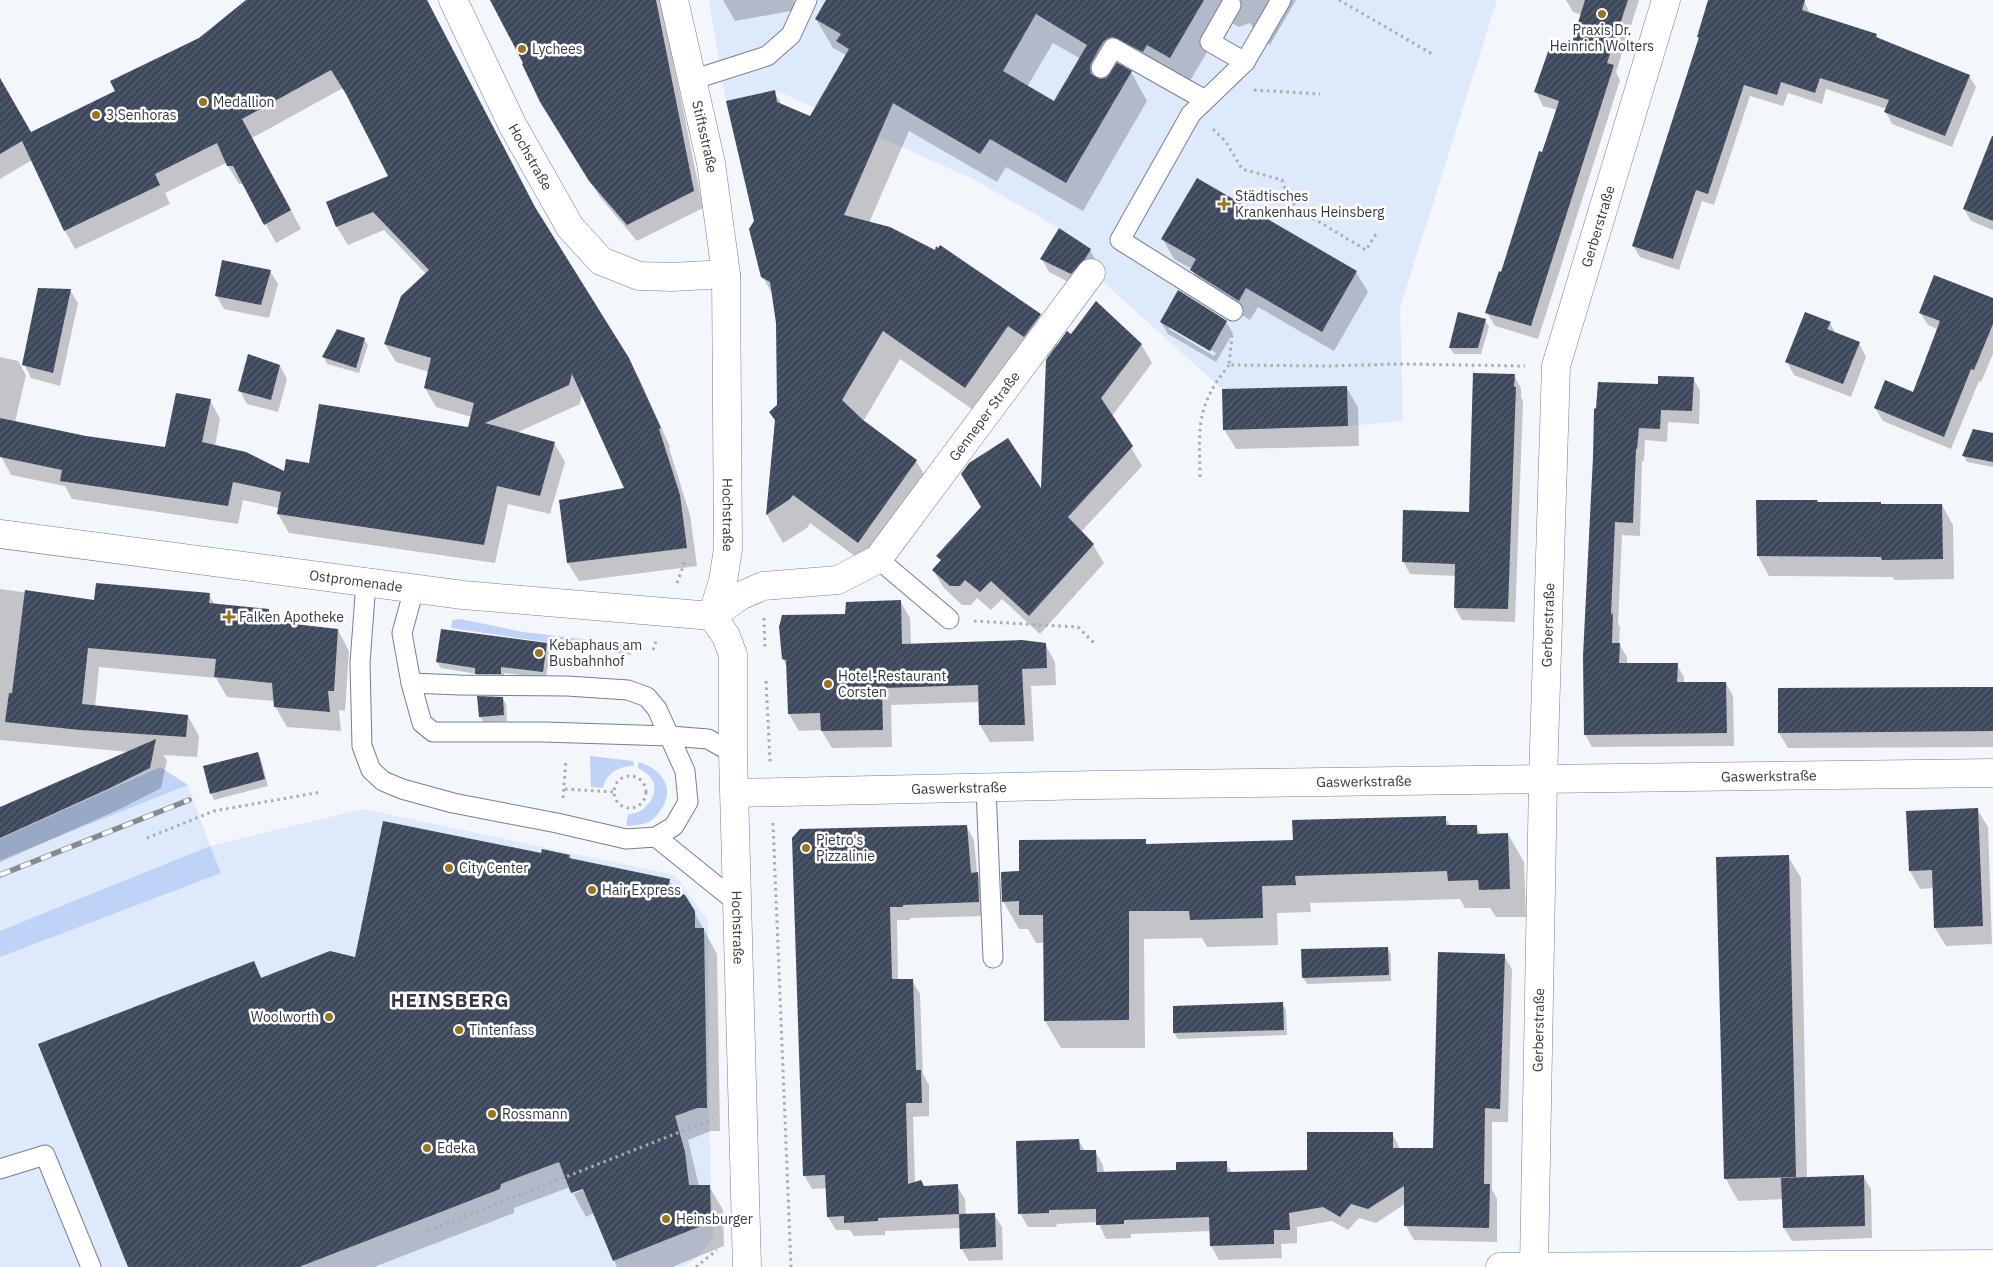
<svg xmlns="http://www.w3.org/2000/svg" width="1993" height="1267" font-family="'IBM Plex Sans',sans-serif">
	<style>
		.built { fill: #dfe9fc }
		.green { fill: #bfd2f7 }
		.shadow { fill: #0003; fill-rule: evenodd }
		.building { fill: url(#building-hatch); fill-rule: evenodd }
		.lines { fill: none; stroke-linecap: round; stroke-linejoin: round }
		.service-casing { stroke: #747f95; stroke-width: 21 }
		.minor-casing { stroke: #747f95; stroke-width: 29 }
		.tertiary-casing { stroke: #747f95; stroke-width: 29 }
		.path { stroke: #a8acb2; stroke-width: 3; stroke-dasharray: 2.5 4; stroke-linecap: butt }
		.service { stroke: #fff; stroke-width: 19 }
		.minor { stroke: #fff; stroke-width: 28 }
		.tertiary { stroke: #fff; stroke-width: 28 }
		.rail-casing { stroke: #858990; stroke-width: 5.5 }
		.rail { stroke: #fff; stroke-width: 4; stroke-dasharray: 11; stroke-linecap: butt }
		.poi-dot { fill: #9a741f; stroke: #fff; stroke-width: 2 }
		.labels { text-anchor: middle; dominant-baseline: central; stroke-width: 5; stroke-linejoin: round; paint-order: stroke }
		.poi-label { font-size: 14px; fill: #323740; stroke: #fff; text-anchor: start }
		.street-label { font-size: 14px; fill: #323740; stroke: #fff }
		.district-label { font-size: 19px; font-weight: bold; letter-spacing: 1px; fill: #323740; stroke: #fff }
	</style>
	<defs>
		<pattern id="building-hatch" width="6" height="6" patternUnits="userSpaceOnUse" patternTransform="scale(1.25)"><rect width="6" height="6" fill="#3e485c"/><path d="M-1 1l2-2M0 6l6-6M5 7l2-2" fill="none" stroke="#586171"/></pattern>
	</defs>
	<rect width="100%" height="100%" fill="#f3f6fb"/>
	<g class="built">
		<polygon points="709,0 1497,0 1400,308 1403,421 1348,426 1223,430 1222,389 1082,263 1090,249 1059,228 973,179 775,90 726,101"/>
		<polygon points="188,785 210,846 363,809 675,875 708,921 709,1109 713,1238 699,1255 683,1267 0,1267 0,860"/>
	</g>
	<g class="green">
		<polygon points="460,619 523,632 633,645 631,655 451,628 452,620"/>
		<path d="M 590,756 L 633,761 L 634,766 C 619,766 606,773 603,788 L 591,787 Z"/>
		<path d="M 638,762 C 661,768 677,789 660,811 C 657,815 654,819 649,822 C 643,825 634,825 626,826 L 628,814 C 642,815 657,799 654,785 C 652,776 645,772 638,768 Z"/>
		<polygon points="160,767 188,785 0,860 0,839"/>
		<polygon points="210,846 221,873 0,957 0,931"/>
	</g>
	<g class="shadow">
		<polygon points="249,0 427,0 541,219 639,378 670,447 669,448 690,515 697,566 579,581 568,563 560,501 626,489 582,393 580,404 516,433 554,443 565,462 550,514 508,504 495,563 289,533 278,514 279,508 243,500 238,524 72,499 65,486 11,475 1,456 0,451 0,357 18,361 26,375 15,422 86,438 166,449 210,400 220,419 215,446 285,473 310,464 469,429 472,417 436,407 425,388 429,372 396,362 385,344 426,274 384,230 348,245 337,227 327,202 390,176 343,88 252,138 301,229 276,243 244,184 239,184 226,163 165,193 170,204 75,249 65,231 32,160 0,179 0,81 30,134 116,91 199,39"/>
		<polygon points="493,0 661,0 703,208 637,241 600,197 551,118"/>
		<polygon points="723,0 794,0 796,10 735,21"/>
		<path d="M 828,0 L 1296,0 L 1270,45 L 1259,39 L 1250,23 L 1239,27 L 1226,20 L 1187,86 L 1130,65 L 1122,68 L 1131,72 L 1147,101 L 1083,211 L 1006,167 L 997,182 L 909,131 L 869,223 L 1040,315 L 1058,346 L 1072,336 L 1141,344 L 1152,363 L 1112,416 L 1142,466 L 1081,532 L 1093,545 L 1104,563 L 1040,634 L 1002,599 L 991,610 L 977,598 L 971,605 L 962,605 L 944,588 L 933,570 L 941,561 L 938,556 L 1043,492 L 1047,356 L 1041,365 L 1025,354 L 982,416 L 900,359 L 863,422 L 916,461 L 933,489 L 875,571 L 810,523 L 807,528 L 783,543 L 767,515 L 776,422 L 770,413 L 778,406 L 777,323 L 773,295 L 762,276 L 774,91 L 782,105 L 811,118 L 846,55 L 833,48 L 816,19 ZM 1053,43 L 1081,59 L 1054,103 L 1027,87 Z"/>
		<polygon points="1566,0 1639,0 1616,72 1620,80 1538,339 1495,326 1487,313 1557,110 1543,106 1536,92 1570,54 1582,15 1573,12"/>
		<polygon points="1710,0 1799,0 1804,1 1810,13 1876,35 1879,39 1969,76 1976,87 1952,147 1892,124 1886,112 1887,109 1826,89 1822,104 1788,93 1783,106 1750,96 1714,205 1702,201 1679,270 1640,257 1633,246 1699,39 1698,37"/>
		<polygon points="1993,179 1993,230 1971,221 1964,209"/>
		<polygon points="1163,239 1356,272 1368,292 1334,351 1258,307 1250,320 1203,290 1192,269 1174,259"/>
		<polygon points="1090,250 1097,263 1078,287 1049,272 1042,259"/>
		<polygon points="270,271 278,284 269,318 224,309 216,295"/>
		<polygon points="70,290 78,303 60,386 31,378 24,364"/>
		<polygon points="1993,300 1993,354 1981,382 1979,381 1951,449 1883,421 1875,408 1913,393 1939,330 1928,325 1920,313"/>
		<polygon points="1485,320 1489,327 1481,354 1454,354 1450,348"/>
		<path d="M 1161,322 L 1226,322 L 1233,333 L 1216,362 L 1168,334 ZM 1169,326 L 1216,353 L 1214,356 L 1169,329 Z"/>
		<polygon points="1830,323 1836,334 1859,343 1866,357 1851,397 1794,375 1787,362"/>
		<polygon points="364,339 368,345 359,373 327,364 324,357"/>
		<polygon points="280,366 287,379 278,412 247,404 240,391"/>
		<polygon points="1514,375 1521,388 1521,397 1523,401 1515,622 1462,620 1455,608 1456,576 1410,574 1403,561 1470,513"/>
		<polygon points="1693,378 1700,391 1699,424 1668,422 1667,442 1645,440 1644,461 1642,461 1640,536 1622,535 1618,624 1620,627 1619,644 1627,657 1627,664 1677,665 1684,677 1684,683 1726,683 1733,696 1734,746 1592,747 1585,734 1597,409 1659,386"/>
		<polygon points="1346,387 1358,407 1359,446 1236,449 1224,429"/>
		<polygon points="1993,434 1993,467 1967,462 1964,456"/>
		<polygon points="1817,501 1818,504 1942,505 1953,525 1954,579 1894,580 1893,577 1769,576 1758,556"/>
		<polygon points="0,589 95,602 209,595 215,605 269,610 276,623 338,630 349,651 345,711 339,710 341,731 287,727 275,706 275,701 227,697 216,678 99,667 95,707 188,716 199,736 197,757 163,755 167,760 161,788 120,809 0,862 0,808 129,752 0,740"/>
		<polygon points="900,601 910,618 911,645 1045,644 1055,662 1056,685 1031,686 1034,741 990,742 980,725 979,702 891,705 892,747 832,748 821,730 799,731 789,714 787,667 783,659 846,615"/>
		<polygon points="547,644 550,651 546,678 504,673 504,680 480,680 477,674 441,668 437,662"/>
		<polygon points="1993,688 1993,747 1788,748 1779,733"/>
		<polygon points="502,698 506,704 507,721 484,723 480,717"/>
		<polygon points="258,753 261,759 268,786 214,800 211,793"/>
		<polygon points="1977,809 1988,827 1992,944 1946,946 1935,928 1934,888 1920,889 1910,871"/>
		<polygon points="1445,817 1451,827 1476,826 1481,835 1508,834 1524,862 1526,917 1496,917 1490,908 1465,908 1460,899 1310,903 1311,912 1277,913 1278,945 1207,947 1202,938 1144,939 1145,1048 1061,1048 1045,1021 1045,943 1036,943 1028,929 1019,929 1003,901 1020,872 1145,841 1147,845 1294,841"/>
		<polygon points="966,826 974,840 977,873 985,887 987,916 910,918 910,920 897,920 898,980 912,980 920,994 923,1074 929,1085 929,1116 913,1117 915,1183 924,1188 957,1186 965,1199 966,1215 994,1214 1002,1227 1003,1260 969,1261 961,1248 960,1228 885,1231 885,1235 854,1236 850,1230 836,1230 828,1217 827,1188 812,1189 804,1175 793,839"/>
		<path d="M 541,854 L 569,856 L 572,860 L 669,880 L 677,893 L 694,912 L 717,954 L 720,1131 L 711,1131 L 688,1140 L 699,1186 L 709,1186 L 723,1210 L 724,1246 L 672,1267 L 617,1267 L 594,1213 L 586,1217 L 570,1187 L 514,1208 L 514,1213 L 374,1267 L 129,1267 L 253,963 L 262,978 L 356,958 ZM 589,1187 L 573,1194 L 573,1191 Z"/>
		<polygon points="1788,856 1801,878 1807,1178 1863,1176 1871,1189 1872,1238 1792,1241 1784,1228 1783,1199 1738,1201 1726,1179"/>
		<polygon points="1387,948 1391,954 1391,981 1307,984 1303,977"/>
		<polygon points="1504,956 1512,969 1508,1122 1492,1122 1492,1189 1497,1199 1497,1242 1414,1240 1406,1226 1405,1204 1376,1223 1359,1218 1348,1230 1332,1221 1297,1227 1297,1243 1281,1244 1282,1258 1219,1260 1211,1246 1211,1231 1131,1234 1131,1238 1106,1239 1098,1222 1057,1224 1056,1227 1028,1227 1020,1213 1079,1141 1085,1151 1095,1151 1103,1165 1104,1173 1178,1171 1226,1163 1232,1173 1308,1171 1392,1133 1400,1149 1434,1149"/>
		<polygon points="1282,1003 1286,1010 1287,1035 1178,1039 1174,1033"/>
	</g>
	<g class="building">
		<polygon points="246,0 427,0 535,207 629,358 661,428 659,429 680,495 687,548 567,563 559,500 624,488 572,374 569,385 485,423 555,442 540,496 497,486 484,545 277,514 281,492 233,482 228,506 60,481 62,470 0,457 0,418 86,436 165,447 176,393 211,399 202,442 246,452 284,471 286,459 309,463 319,404 468,427 474,403 424,388 431,358 384,344 401,296 429,270 373,212 336,227 326,202 388,176 346,94 331,70 242,119 291,210 264,225 233,166 227,166 217,143 155,174 160,185 64,231 22,141 0,154 0,78 31,132 115,91 110,81 199,38"/>
		<polygon points="490,0 656,0 694,191 627,225 589,181 540,102 522,64 523,63"/>
		<path d="M 826,0 L 1204,0 L 1170,58 L 1147,45 L 1143,52 L 1113,37 L 1108,38 L 1103,42 L 1091,63 L 1090,68 L 1091,74 L 1100,79 L 1106,78 L 1117,63 L 1132,71 L 1066,183 L 990,139 L 980,154 L 893,103 L 844,215 L 890,227 L 935,250 L 936,246 L 938,248 L 940,245 L 1041,314 L 1024,337 L 1008,326 L 965,388 L 883,331 L 842,400 L 863,420 L 917,460 L 858,543 L 793,495 L 790,499 L 766,515 L 775,420 L 769,412 L 777,405 L 776,323 L 770,282 L 761,277 L 749,229 L 754,221 L 726,101 L 775,90 L 777,102 L 810,116 L 849,49 L 836,41 L 841,34 L 815,19 ZM 1036,14 L 1087,45 L 1054,101 L 1003,71 Z"/>
		<polygon points="1585,0 1628,0 1607,63 1614,65 1531,326 1485,313 1499,271 1501,272 1539,151 1542,152 1559,101 1534,92 1550,46 1569,52"/>
		<polygon points="1708,0 1805,0 1802,10 1877,34 1876,37 1970,75 1945,136 1884,112 1889,100 1820,78 1815,93 1781,82 1777,95 1744,85 1708,194 1696,190 1673,259 1632,246 1699,37 1697,37"/>
		<polygon points="1992,136 1993,136 1993,221 1963,209"/>
		<polygon points="1197,178 1357,271 1322,332 1246,288 1239,301 1190,270 1196,259 1161,239"/>
		<polygon points="1059,228 1091,249 1085,259 1071,274 1040,259"/>
		<polygon points="222,260 271,270 261,305 215,296"/>
		<polygon points="1934,275 1993,298 1993,324 1974,370 1971,369 1944,437 1874,408 1885,380 1913,392 1940,321 1919,313"/>
		<polygon points="38,288 71,289 53,373 22,365"/>
		<polygon points="1178,290 1227,321 1210,351 1160,322"/>
		<polygon points="1096,301 1142,344 1101,398 1133,446 1068,517 1094,544 1029,616 991,581 980,592 965,580 960,586 950,586 932,570 941,560 936,556 981,507 961,474 969,463 1008,438 1041,488 1046,360 1067,331 1071,334"/>
		<polygon points="1458,312 1486,319 1478,348 1449,348"/>
		<polygon points="1805,312 1831,322 1827,329 1860,342 1843,384 1785,362"/>
		<polygon points="337,329 365,338 356,368 322,357"/>
		<polygon points="248,354 280,365 271,400 238,391"/>
		<polygon points="1473,373 1515,374 1514,387 1516,387 1508,609 1454,608 1455,564 1402,562 1403,510 1469,512"/>
		<polygon points="1658,376 1694,377 1692,411 1661,410 1660,429 1639,428 1637,449 1636,449 1633,523 1615,522 1611,615 1613,613 1612,643 1620,643 1619,663 1678,663 1677,682 1726,682 1727,733 1584,735 1583,656 1593,457 1594,409 1596,408 1598,382 1658,384"/>
		<polygon points="1347,386 1348,426 1223,430 1222,389"/>
		<polygon points="1973,429 1993,433 1993,462 1962,456"/>
		<polygon points="1756,500 1818,500 1817,502 1881,502 1881,504 1942,504 1943,559 1882,560 1881,557 1757,556"/>
		<polygon points="96,583 210,593 209,603 269,609 268,621 338,629 334,691 328,691 330,712 274,707 272,683 214,677 216,659 88,648 82,704 188,715 186,737 80,730 5,722 9,693 12,693 25,590 94,600"/>
		<polygon points="901,600 902,644 1022,640 1046,643 1047,668 1022,669 1025,725 979,725 978,685 882,688 883,730 821,731 820,713 788,714 786,660 782,659 779,627 782,615 845,614 846,602"/>
		<polygon points="441,629 547,643 543,672 501,667 501,674 475,674 475,668 436,662"/>
		<polygon points="1965,687 1993,687 1993,731 1778,733 1778,688"/>
		<polygon points="477,696 503,697 504,715 479,717"/>
		<polygon points="156,739 150,768 108,789 0,838 0,807"/>
		<polygon points="258,752 265,779 210,794 203,766"/>
		<polygon points="1978,808 1983,926 1934,928 1932,870 1909,871 1906,811"/>
		<polygon points="1446,816 1446,825 1477,825 1477,834 1508,833 1510,889 1479,890 1478,880 1448,881 1447,871 1295,876 1296,885 1262,886 1263,918 1190,920 1189,911 1129,911 1129,1020 1044,1021 1043,915 1019,915 1019,901 1002,902 1001,872 1019,871 1019,840 1146,839 1146,844 1293,840 1292,820"/>
		<polygon points="383,821 541,853 542,849 570,855 569,858 670,879 668,888 685,895 695,911 695,928 704,928 707,1108 697,1108 675,1116 685,1152 689,1185 710,1185 711,1222 613,1261 583,1189 571,1193 559,1162 501,1184 500,1189 299,1267 128,1267 38,1044 254,961 261,978 330,951 355,957"/>
		<polygon points="967,825 971,873 978,872 979,902 903,905 903,907 890,907 892,979 913,979 916,1070 921,1070 922,1103 906,1103 908,1184 921,1180 924,1186 958,1184 959,1214 878,1218 878,1221 844,1223 844,1216 827,1217 825,1175 803,1176 792,838 800,829"/>
		<polygon points="1789,855 1796,1177 1724,1179 1716,857"/>
		<polygon points="1388,947 1389,975 1302,978 1301,949"/>
		<polygon points="1438,952 1505,954 1500,1109 1485,1108 1484,1184 1490,1184 1489,1228 1404,1226 1404,1186 1368,1209 1351,1204 1340,1217 1323,1207 1289,1213 1290,1230 1274,1230 1274,1244 1210,1246 1209,1217 1124,1220 1124,1224 1096,1225 1096,1209 1049,1210 1049,1213 1018,1214 1016,1141 1079,1139 1080,1150 1096,1150 1097,1172 1176,1170 1176,1162 1227,1161 1227,1172 1307,1170 1307,1132 1393,1132 1393,1148 1433,1148"/>
		<polygon points="1283,1002 1284,1030 1173,1033 1173,1006"/>
		<polygon points="1864,1175 1865,1226 1783,1228 1781,1178"/>
		<polygon points="995,1213 996,1247 960,1249 959,1214"/>
	</g>
	<g class="lines">
		<g class="service-casing">
			<g id="service">
				<polyline points="1231,5 1210,42 1245,62"/>
				<polyline points="1101,68 1113,48 1205,100"/>
				<polyline points="692,80 767,56 791,35 807,0"/>
				<polyline points="1233,311 1120,240 1191,114 1245,62 1281,0"/>
				<polyline points="878,559 949,619"/>
				<polyline points="366,582 360,663 362,746 371,770 383,781 402,789 453,803 557,823 626,839 656,837 674,826 688,802 685,771 657,709 647,697 628,690 567,686 460,685 411,683"/>
				<polyline points="414,589 402,633 411,683 422,723 433,732 544,732 670,736 708,739 733,753"/>
				<polyline points="986,788 993,958"/>
				<polyline points="656,837 739,904"/>
				<polyline points="0,1169 45,1155 91,1267"/>
			</g>
		</g>
		<g class="minor-casing">
			<g id="minor">
				<path id="s1" d="M 453,0 L 513,126 L 570,227 L 601,261 L 639,276 L 672,277 L 726,274"/>
				<path id="s2" d="M 674,0 L 711,163 L 726,274 L 728,549 L 723,581 L 712,616"/>
				<path id="s3" d="M 712,616 L 740,596 L 763,586 L 838,580 L 878,559 L 1091,273"/>
				<path id="s4" d="M 735,793 L 1095,785 L 1993,773"/>
				<path id="s5" d="M 1534,1266 L 1543,780 L 1556,366 L 1666,0"/>
				<polyline points="1500,1267 1993,1264"/>
			</g>
		</g>
		<g class="tertiary-casing">
			<g id="tertiary">
				<path id="s6" d="M 0,534 L 463,595 L 712,616 L 726,636 L 733,655 L 733,753 L 747,1267"/>
			</g>
		</g>
		<g class="path">
			<polyline points="1339,0 1434,55"/>
			<polyline points="1254,90 1320,94"/>
			<polyline points="1213,129 1226,142 1242,169 1282,180 1287,194 1301,214 1316,220 1366,250 1376,234"/>
			<polyline points="1232,335 1229,365 1327,366 1401,364 1525,366"/>
			<path d="M 1200,477 C 1199,426 1196,406 1229,365"/>
			<polyline points="677,583 685,561"/>
			<polyline points="764,618 765,649"/>
			<polyline points="974,621 1078,627 1094,643"/>
			<polyline points="653,650 656,641"/>
			<polyline points="766,681 770,762"/>
			<circle cx="630" cy="792" r="16"/>
			<polyline points="565,789 614,792"/>
			<polyline points="563,798 566,759"/>
			<polyline points="773,823 791,1267"/>
			<polyline points="147,838 214,811 321,792"/>
			<polyline points="428,1231 713,1119"/>
			<polyline points="696,1267 717,1250"/>
		</g>
		<use href="#service" class="service"/>
		<use href="#minor" class="minor"/>
		<use href="#tertiary" class="tertiary"/>
		<g class="rail-casing">
			<polyline id="rail" points="0,875 189,800"/>
		</g>
		<use href="#rail" class="rail"/>
	</g>
	<g class="poi-dot">
		<circle cx="1602" cy="14" r="5"/>
		<circle cx="522" cy="49" r="5"/>
		<circle cx="203" cy="102" r="5"/>
		<circle cx="96" cy="115" r="5"/>
		<path d="M1221.5 196.5h5v5h5v5h-5v5h-5v-5h-5v-5h5z"/>
		<path d="M226.5 609.5h5v5h5v5h-5v5h-5v-5h-5v-5h5z"/>
		<circle cx="539" cy="653" r="5"/>
		<circle cx="828" cy="684" r="5"/>
		<circle cx="806" cy="848" r="5"/>
		<circle cx="449" cy="868" r="5"/>
		<circle cx="592" cy="890" r="5"/>
		<circle cx="329" cy="1017" r="5"/>
		<circle cx="459" cy="1030" r="5"/>
		<circle cx="492" cy="1114" r="5"/>
		<circle cx="427" cy="1148" r="5"/>
		<circle cx="666" cy="1219" r="5"/>
	</g>
	<g class="labels">
		<g class="poi-label">
			<text x="1602" y="30" text-anchor="middle">Praxis Dr.<tspan x="1602" dy="16">Heinrich Wolters</tspan></text>
			<text x="532" y="49">Lychees</text>
			<text x="213" y="102">Medallion</text>
			<text x="106" y="115">3 Senhoras</text>
			<text x="1235" y="196">Städtisches<tspan x="1235" dy="16">Krankenhaus Heinsberg</tspan></text>
			<text x="239" y="617">Falken Apotheke</text>
			<text x="549" y="645">Kebaphaus am<tspan x="549" dy="16">Busbahnhof</tspan></text>
			<text x="838" y="676">Hotel-Restaurant<tspan x="838" dy="16">Corsten</tspan></text>
			<text x="816" y="840">Pietro's<tspan x="816" dy="16">Pizzalinie</tspan></text>
			<text x="459" y="868">City Center</text>
			<text x="602" y="890">Hair Express</text>
			<text x="319" y="1017" text-anchor="end">Woolworth</text>
			<text x="469" y="1030">Tintenfass</text>
			<text x="502" y="1114">Rossmann</text>
			<text x="437" y="1148">Edeka</text>
			<text x="676" y="1219">Heinsburger</text>
		</g>
		<g class="street-label">
			<text stroke="none"><textPath href="#s2" startOffset="140">Stiftsstraße</textPath></text>
			<text stroke="none"><textPath href="#s1" startOffset="175">Hochstraße</textPath></text>
			<text stroke="none"><textPath href="#s5" startOffset="1046">Gerberstraße</textPath></text>
			<text stroke="none"><textPath href="#s3" startOffset="358">Genneper Straße</textPath></text>
			<text stroke="none"><textPath href="#s2" startOffset="520">Hochstraße</textPath></text>
			<text stroke="none"><textPath href="#s6" startOffset="359">Ostpromenade</textPath></text>
			<text stroke="none"><textPath href="#s5" startOffset="641">Gerberstraße</textPath></text>
			<text stroke="none"><textPath href="#s4" startOffset="1034">Gaswerkstraße</textPath></text>
			<text stroke="none"><textPath href="#s4" startOffset="629">Gaswerkstraße</textPath></text>
			<text stroke="none"><textPath href="#s4" startOffset="224">Gaswerkstraße</textPath></text>
			<text stroke="none"><textPath href="#s6" startOffset="1034">Hochstraße</textPath></text>
			<text stroke="none"><textPath href="#s5" startOffset="236">Gerberstraße</textPath></text>
		</g>
		<g class="district-label">
			<text x="450" y="1000">HEINSBERG</text>
		</g>
	</g>
</svg>
